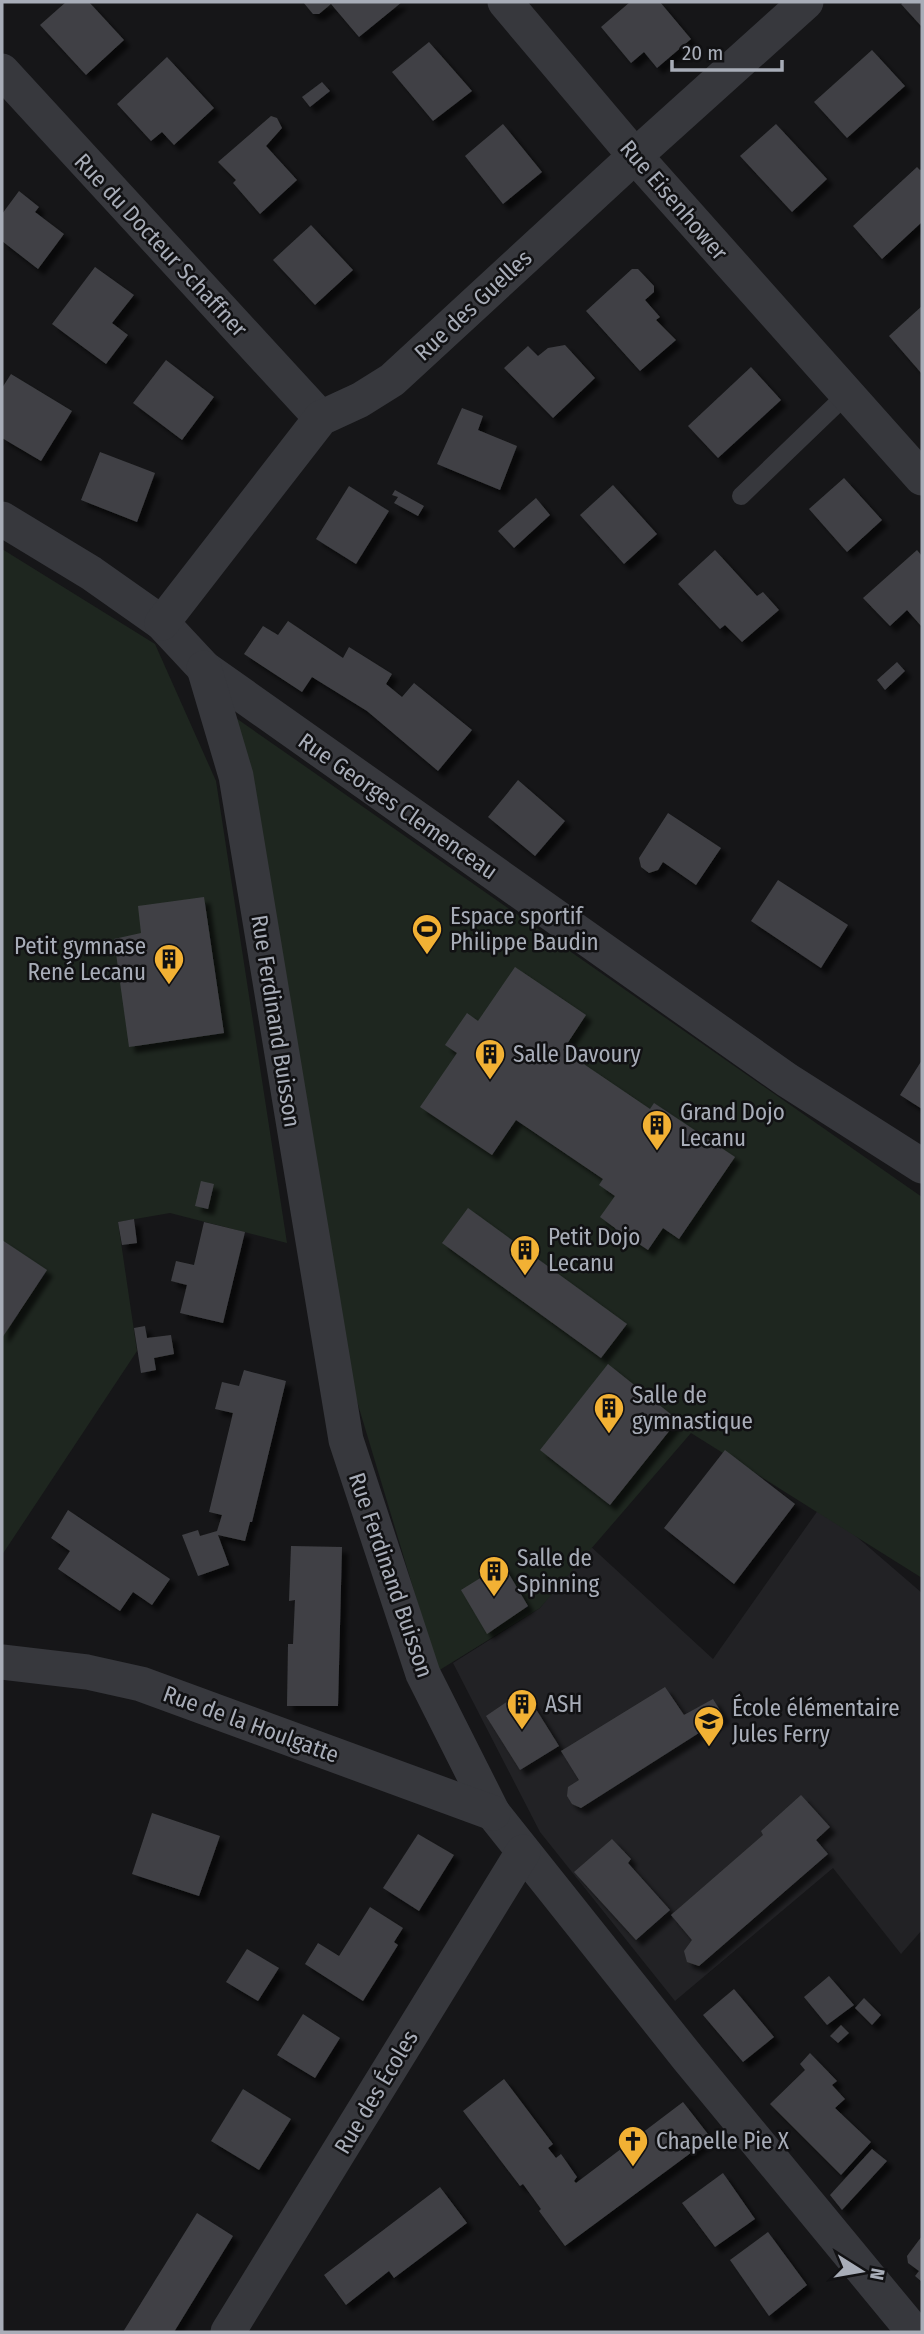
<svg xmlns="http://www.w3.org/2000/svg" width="924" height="2334" font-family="'Fira Sans Condensed',sans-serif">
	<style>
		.built { fill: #222225 }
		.green { fill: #1e261f }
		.building { fill: #404145; filter: url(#shadow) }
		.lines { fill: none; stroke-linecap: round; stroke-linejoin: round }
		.service { stroke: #37383d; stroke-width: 18 }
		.minor { stroke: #37383d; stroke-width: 35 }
		.labels { text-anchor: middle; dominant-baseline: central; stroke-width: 5; stroke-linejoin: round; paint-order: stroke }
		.street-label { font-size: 23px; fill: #a8adb8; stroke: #111113 }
		.poi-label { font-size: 23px; fill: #a8adb8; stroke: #111113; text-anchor: start }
	</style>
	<defs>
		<filter id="shadow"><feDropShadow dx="6" dy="6" stdDeviation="2" flood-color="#0009"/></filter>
	</defs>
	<rect width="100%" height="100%" fill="#161618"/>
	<polygon class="built" points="821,1506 922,1593 922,1930 901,1954 833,1868 675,2001 540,1832 453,1663 540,1608 588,1544 713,1659"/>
	<g class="green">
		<polygon points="2,549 155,644 216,781 287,1243 170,1213 118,1222 137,1351 2,1555"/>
		<polygon points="233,716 922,1197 922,1578 691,1433 540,1608 438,1671 347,1368"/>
	</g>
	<g class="building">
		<polygon points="66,2 89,2 124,40 86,75 40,25"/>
		<polygon points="303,2 402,2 359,37 331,4 319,14 313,14"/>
		<polygon points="630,2 660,2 691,39 657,68 644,52 631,63 601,27"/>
		<polygon points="904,2 922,2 922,27 901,4"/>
		<polygon points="429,42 472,91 433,121 392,72"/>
		<polygon points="872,50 905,86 847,138 814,102"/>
		<polygon points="167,57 214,108 174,145 162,132 151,141 117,104"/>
		<polygon points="322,82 330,91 310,107 302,97"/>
		<polygon points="271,116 277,118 282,128 266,146 297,180 260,214 233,183 236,180 218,162"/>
		<polygon points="503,124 542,172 503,204 465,156"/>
		<polygon points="776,124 827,179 792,212 740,156"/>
		<polygon points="917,167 920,170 922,169 922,222 882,259 853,226"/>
		<polygon points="19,191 39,207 35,212 64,234 38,269 2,241 2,214"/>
		<polygon points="311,225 353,270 315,305 273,260"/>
		<polygon points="95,267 134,295 112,323 128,335 106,364 52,324"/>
		<polygon points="632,269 638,269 654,286 654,292 645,300 660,317 656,320 676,340 640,371 586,311"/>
		<polygon points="922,306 922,374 889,336"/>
		<polygon points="565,345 595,378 553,418 504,368 528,346 538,356 548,348"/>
		<polygon points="166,360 214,397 182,440 133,403"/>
		<polygon points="751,367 781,400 718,458 688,426"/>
		<polygon points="11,374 72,411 41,461 2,438 2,388"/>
		<polygon points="462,408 483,416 478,430 517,446 500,490 437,464"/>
		<polygon points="100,452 155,473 137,522 81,500"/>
		<polygon points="844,478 882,520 847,552 809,509"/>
		<polygon points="613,485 657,534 624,564 580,515"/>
		<polygon points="349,486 389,511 356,564 316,539"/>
		<polygon points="395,490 424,506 418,516 394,503 398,497 392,495"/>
		<polygon points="536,498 550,515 514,548 498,531"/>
		<polygon points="715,550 757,596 763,592 779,610 742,642 725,625 720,629 678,584"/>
		<polygon points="917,550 922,556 922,627 907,610 890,626 863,598"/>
		<polygon points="288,621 343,658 349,647 392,674 386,684 402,697 414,683 472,730 438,771 367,711 312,677 302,692 244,654 263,626 278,635"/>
		<polygon points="897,662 905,671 885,690 877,680"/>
		<polygon points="518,780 565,821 535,856 488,817"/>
		<polygon points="668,813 721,848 696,885 663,862 658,870 649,873 641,867 639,858"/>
		<polygon points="778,880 848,925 821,968 751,921"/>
		<polygon points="204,897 224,1033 129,1047 114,939 141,933 138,906"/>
		<polygon points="515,967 586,1015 563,1050 650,1109 654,1103 735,1157 679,1239 663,1228 648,1250 633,1240 621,1238 615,1228 600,1217 615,1196 599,1185 603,1179 516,1120 492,1155 420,1107 457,1053 445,1045 467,1013 478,1021"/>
		<polygon points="922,1060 922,1109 900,1095"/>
		<polygon points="201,1181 214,1184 208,1209 195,1206"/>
		<polygon points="468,1208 627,1324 601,1358 442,1243"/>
		<polygon points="134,1219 137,1243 122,1245 118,1222"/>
		<polygon points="204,1222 245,1232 223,1323 180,1313 187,1285 171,1281 176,1261 194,1265"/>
		<polygon points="2,1240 47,1270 2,1338"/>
		<polygon points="145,1326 147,1338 171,1335 174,1354 154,1358 156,1370 141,1373 134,1328"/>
		<polygon points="608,1364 678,1420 610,1505 540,1450"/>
		<polygon points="244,1370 286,1381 252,1522 250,1522 245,1541 218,1535 229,1565 198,1576 182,1535 198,1530 200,1536 217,1531 222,1515 209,1512 233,1413 215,1409 222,1382 239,1386"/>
		<polygon points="725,1450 795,1504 734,1584 664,1528"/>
		<polygon points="68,1510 170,1579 152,1605 133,1592 120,1611 58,1569 70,1551 51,1538"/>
		<polygon points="291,1546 342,1547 338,1706 287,1706 288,1644 293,1644 295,1600 289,1601"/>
		<polygon points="503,1564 528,1606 487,1634 461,1590"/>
		<polygon points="665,1687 684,1715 713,1699 724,1717 581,1808 572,1804 567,1796 568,1787 579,1780 561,1751"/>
		<polygon points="524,1690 559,1746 520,1770 486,1716"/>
		<polygon points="801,1795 830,1827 816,1840 828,1854 699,1966 687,1962 684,1951 692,1940 671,1915 763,1835 761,1831"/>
		<polygon points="152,1813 220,1836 199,1896 132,1874"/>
		<polygon points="418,1834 454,1855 419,1911 383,1888"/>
		<polygon points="612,1839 631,1859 628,1863 670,1910 636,1940 574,1872"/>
		<polygon points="370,1907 403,1928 394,1942 398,1945 363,2001 305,1964 318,1943 339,1956"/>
		<polygon points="247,1949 279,1968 258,2001 226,1982"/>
		<polygon points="829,1976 854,2005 827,2025 804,1997"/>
		<polygon points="734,1989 774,2037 743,2062 703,2015"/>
		<polygon points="864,1998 881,2015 872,2025 855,2008"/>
		<polygon points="303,2014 340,2038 315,2078 277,2055"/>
		<polygon points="841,2025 849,2033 838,2043 830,2036"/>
		<polygon points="810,2053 837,2081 832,2085 845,2099 835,2108 871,2142 841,2175 770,2104 805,2070 800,2064"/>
		<polygon points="504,2079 553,2144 548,2148 556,2158 561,2154 577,2177 574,2181 576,2183 683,2102 711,2138 565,2246 539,2211 541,2209 523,2184 520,2186 463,2111"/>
		<polygon points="243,2089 291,2119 259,2170 211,2141"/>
		<polygon points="872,2149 887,2161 842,2210 830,2195"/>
		<polygon points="723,2173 755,2219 715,2247 682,2203"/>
		<polygon points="440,2187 467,2223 394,2278 389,2271 346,2305 324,2275"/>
		<polygon points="197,2213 233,2236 174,2332 123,2332"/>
		<polygon points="768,2232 807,2285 769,2316 730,2260"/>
		<polygon points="922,2236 922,2282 915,2276 919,2271 908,2263 907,2256"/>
	</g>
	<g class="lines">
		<polyline class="service" points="741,496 846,395"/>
		<g class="minor">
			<polyline points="505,2 635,156 922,478"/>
			<polyline points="2,71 321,418"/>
			<polyline points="2,519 91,573 162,623 204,668 787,1080 922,1166"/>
			<polyline points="162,623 321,418 360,400 392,380 635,156 806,2"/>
			<polyline points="204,668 236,776 346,1440 423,1674 493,1813 688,2058 914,2332"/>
			<polyline points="2,1662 87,1672 141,1684 493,1813"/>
			<polyline points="228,2332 523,1852"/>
		</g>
	</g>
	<defs>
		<g id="stadium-pin" transform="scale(1.575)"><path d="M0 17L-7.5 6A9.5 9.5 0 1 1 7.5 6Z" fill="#f2b134" stroke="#111113"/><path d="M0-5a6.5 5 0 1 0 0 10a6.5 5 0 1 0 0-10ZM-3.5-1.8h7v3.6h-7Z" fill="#111"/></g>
		<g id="building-pin" transform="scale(1.575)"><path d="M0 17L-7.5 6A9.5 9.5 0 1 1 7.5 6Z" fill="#f2b134" stroke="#111113"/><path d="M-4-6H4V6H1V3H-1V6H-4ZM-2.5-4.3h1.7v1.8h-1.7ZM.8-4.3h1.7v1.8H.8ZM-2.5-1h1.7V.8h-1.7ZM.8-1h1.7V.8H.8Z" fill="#111"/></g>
		<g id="school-pin" transform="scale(1.575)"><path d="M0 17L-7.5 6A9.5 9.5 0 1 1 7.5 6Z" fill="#f2b134" stroke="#111113"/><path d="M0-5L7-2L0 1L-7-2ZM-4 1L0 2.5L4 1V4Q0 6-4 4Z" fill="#111"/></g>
		<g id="church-pin" transform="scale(1.575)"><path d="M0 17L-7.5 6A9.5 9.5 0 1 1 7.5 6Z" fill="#f2b134" stroke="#111113"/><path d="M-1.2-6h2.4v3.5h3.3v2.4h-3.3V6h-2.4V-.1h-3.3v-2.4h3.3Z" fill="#111"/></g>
	</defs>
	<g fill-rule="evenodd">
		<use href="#stadium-pin" x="427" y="929"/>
		<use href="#building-pin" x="169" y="959"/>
		<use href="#building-pin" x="490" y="1054"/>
		<use href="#building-pin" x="657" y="1125"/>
		<use href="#building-pin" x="525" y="1250"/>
		<use href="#building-pin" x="609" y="1408"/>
		<use href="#building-pin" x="494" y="1571"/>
		<use href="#building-pin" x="522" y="1704"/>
		<use href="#school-pin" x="709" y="1721"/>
		<use href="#church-pin" x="633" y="2141"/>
	</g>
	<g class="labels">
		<g class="street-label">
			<text transform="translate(674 200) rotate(49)">Rue Eisenhower</text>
			<text transform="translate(161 245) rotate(47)">Rue du Docteur Schaffner</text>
			<text transform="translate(473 305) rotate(-43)">Rue des Guelles</text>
			<text transform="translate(398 806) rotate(35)">Rue Georges Clemenceau</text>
			<text transform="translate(276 1021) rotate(81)">Rue Ferdinand Buisson</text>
			<text transform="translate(391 1575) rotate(71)">Rue Ferdinand Buisson</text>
			<text transform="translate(251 1724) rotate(20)">Rue de la Houlgatte</text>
			<text transform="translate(376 2092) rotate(-59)">Rue des Écoles</text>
		</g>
		<g class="poi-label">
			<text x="450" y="916">Espace sportif<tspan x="450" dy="26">Philippe Baudin</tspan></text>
			<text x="146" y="946" text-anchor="end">Petit gymnase<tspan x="146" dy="26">René Lecanu</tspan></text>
			<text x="513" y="1054">Salle Davoury</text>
			<text x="680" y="1112">Grand Dojo<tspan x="680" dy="26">Lecanu</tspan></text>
			<text x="548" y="1237">Petit Dojo<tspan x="548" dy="26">Lecanu</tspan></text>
			<text x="632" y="1395">Salle de<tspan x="632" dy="26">gymnastique</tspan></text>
			<text x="517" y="1558">Salle de<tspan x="517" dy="26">Spinning</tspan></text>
			<text x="545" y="1704">ASH</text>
			<text x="732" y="1708">École élémentaire<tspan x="732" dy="26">Jules Ferry</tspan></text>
			<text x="656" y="2141">Chapelle Pie X</text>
		</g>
	</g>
	<rect width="924" height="2334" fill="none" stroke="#a8adb8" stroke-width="7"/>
	<g transform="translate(861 2271) rotate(101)" stroke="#111113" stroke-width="5" paint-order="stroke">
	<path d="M0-5L12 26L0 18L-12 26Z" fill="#a8adb8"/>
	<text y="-10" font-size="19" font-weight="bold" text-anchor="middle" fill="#a8adb8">N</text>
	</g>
	<path d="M672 60v10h110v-10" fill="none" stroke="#a8adb8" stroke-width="3.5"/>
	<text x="682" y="60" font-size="21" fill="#a8adb8" stroke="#111113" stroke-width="5" paint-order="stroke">20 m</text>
</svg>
